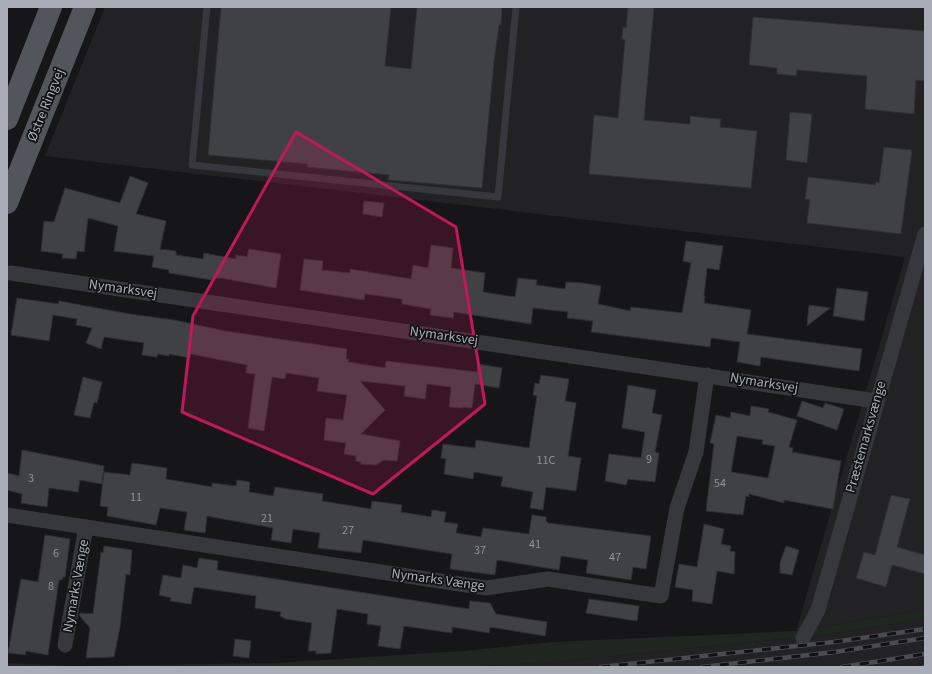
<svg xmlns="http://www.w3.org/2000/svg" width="932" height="674" font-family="'Source Sans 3',sans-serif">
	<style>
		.built { fill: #222225 }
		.green { fill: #1e261f }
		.building { fill: #404145; stroke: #303034; fill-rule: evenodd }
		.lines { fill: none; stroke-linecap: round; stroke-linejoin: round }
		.service { stroke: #37383d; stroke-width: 7 }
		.minor { stroke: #37383d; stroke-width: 15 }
		.primary { stroke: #53555c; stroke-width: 22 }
		.rail-casing { stroke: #4a4c52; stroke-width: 4.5 }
		.rail { stroke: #111113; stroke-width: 3; stroke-dasharray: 9; stroke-linecap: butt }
		.marked { fill: #c2185b; fill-opacity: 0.2; stroke: #c2185b; stroke-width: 3; stroke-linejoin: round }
		.labels { text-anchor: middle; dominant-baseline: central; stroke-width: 3.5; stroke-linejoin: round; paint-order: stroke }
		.number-label { font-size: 12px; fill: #8e929b }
		.street-label { font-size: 14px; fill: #a8adb8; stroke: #111113 }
	</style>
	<rect width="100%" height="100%" fill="#161618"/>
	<g class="built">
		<polygon points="105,7 925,7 925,610 796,631 905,257 45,156"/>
		<polygon points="925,619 925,667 464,667 554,662 832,634"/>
	</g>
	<polygon class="green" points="925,610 925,619 832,634 554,662 464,667 7,667 7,663 72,666 275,663 463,651 553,642 796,631"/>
	<g class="building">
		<polygon points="221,7 391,7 385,66 411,69 417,7 500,7 502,9 501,25 499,25 494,62 482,188 388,180 389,175 307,167 307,164 208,155"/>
		<polygon points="628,7 654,7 644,120 690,124 690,116 707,118 721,119 720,127 757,131 751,188 589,174 594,115 618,118 625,40 622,39 623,27 626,28"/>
		<polygon points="753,17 925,31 925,81 916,80 914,114 865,109 867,76 797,70 796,76 777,74 777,68 749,65"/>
		<polygon points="790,112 812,114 807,163 786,160"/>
		<polygon points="884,147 912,150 901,234 807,223 810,200 805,199 808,177 875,185 876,182 879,183"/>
		<polygon points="130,176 148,183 136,214 166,221 160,249 176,251 176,255 203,259 204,253 236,259 236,255 247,257 249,249 281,254 276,288 221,278 212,278 212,280 169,273 169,270 152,267 154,256 114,251 118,226 88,218 84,252 77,251 76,259 62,258 63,254 41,251 44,221 54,222 65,188 120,203"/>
		<polygon points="364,201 384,203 382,217 363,214"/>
		<polygon points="686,241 723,246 719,270 707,268 704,296 705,296 704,303 751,310 747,334 862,349 859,371 761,357 760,366 737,362 740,342 711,338 710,347 591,332 593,321 567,318 568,312 533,308 531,324 454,312 453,318 430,315 431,309 402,304 402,299 365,294 364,300 300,290 304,259 323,261 322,270 350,273 350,269 411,279 413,265 428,268 431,245 453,248 451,268 485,273 483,292 515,297 518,278 537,280 536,285 565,289 566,282 583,283 601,286 598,304 630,311 631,307 682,313 691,263 683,261"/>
		<polygon points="837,288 868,292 864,321 833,316"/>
		<polygon points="17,298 58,304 59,301 130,314 174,320 225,331 347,349 346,359 349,359 348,362 385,368 386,361 477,372 478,364 502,368 499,388 475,384 472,408 463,407 463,408 449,407 451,387 427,384 425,399 404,396 405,386 360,381 385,410 361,434 400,441 397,461 384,460 376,465 360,464 361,462 356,461 356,456 344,454 346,443 324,440 326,418 343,420 347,395 317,391 319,378 286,373 285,379 272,377 264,431 248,428 255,374 246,373 247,365 191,354 190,358 169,354 169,356 158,354 157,357 142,355 144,343 104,337 101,349 86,343 92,328 76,325 77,319 53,315 49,341 11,335"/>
		<polygon points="809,305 830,308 807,326"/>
		<polygon points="541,375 569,379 565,401 576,403 568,456 581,458 576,491 546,487 543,510 530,508 533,492 501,486 503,477 474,472 473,479 444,474 446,459 441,458 443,444 475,448 476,440 529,448 537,396 533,395 535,383 539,384"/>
		<polygon points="83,377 102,382 97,403 94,402 90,418 74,415"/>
		<polygon points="628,385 656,390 652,413 662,415 655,452 659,453 655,482 628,479 626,485 605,481 609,454 641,458 645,432 622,428"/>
		<polygon points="802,401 823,408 825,403 844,409 837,430 797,416"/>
		<path d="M 751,406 L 769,409 L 768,412 L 797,420 L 789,447 L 793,448 L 792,452 L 841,461 L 833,509 L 784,500 L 784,503 L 749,494 L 749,497 L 746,496 L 743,515 L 706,511 L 714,444 L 710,443 L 716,415 L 730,418 L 731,412 L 750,416 ZM 737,436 L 763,440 L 762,444 L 775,446 L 768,478 L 731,472 Z"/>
		<polygon points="22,450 104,466 102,484 80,480 78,492 49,488 47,507 21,503 22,494 7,490 7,473 19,476"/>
		<polygon points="132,463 167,468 166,479 201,485 212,487 212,483 236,486 237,480 250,482 249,492 273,496 275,487 323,494 322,501 371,509 372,501 402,505 401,512 431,517 432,510 446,512 444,522 458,524 456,533 481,537 483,528 529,534 532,515 546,517 546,521 548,523 651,536 646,569 633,567 631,580 586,573 588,560 561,556 559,570 497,560 495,575 450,569 452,554 363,540 361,553 318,548 320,533 293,529 291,543 271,540 273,528 207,516 205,533 184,530 187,512 160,508 156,525 107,516 108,507 100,506 104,472 130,475"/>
		<polygon points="891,495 910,499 897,547 925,555 925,574 892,565 886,587 856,578 864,552 875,555"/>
		<polygon points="704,524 724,529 721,544 731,546 730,551 735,552 734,574 717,571 712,604 692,601 693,590 675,587 679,564 697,567"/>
		<polygon points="45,535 70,539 65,577 63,577 62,580 59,580 48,655 26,651 25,655 8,653 21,579 38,582"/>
		<polygon points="104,546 132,550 130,575 126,574 120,627 114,657 86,658 90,628 79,615 80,613 93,614 101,552 103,553"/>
		<polygon points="786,546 799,550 792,575 780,573 780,563"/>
		<polygon points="199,558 218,561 217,570 469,609 470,601 490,603 496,614 547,622 545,636 490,627 489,633 452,627 452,633 404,626 400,649 378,646 381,626 367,624 368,614 337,609 331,653 316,654 316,651 308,651 312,623 286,619 280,616 281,612 255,608 256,596 194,587 191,604 170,601 171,598 159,595 163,575 181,578 183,565 197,568"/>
		<polygon points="589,599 639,606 637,621 586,613"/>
		<polygon points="235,639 251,641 249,658 233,656"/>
	</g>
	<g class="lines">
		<polyline class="service" points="207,7 192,165 498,197 516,7"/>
		<g class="minor">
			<polyline points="11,273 876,401"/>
			<polyline points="7,515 486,588 548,579 661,596 677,508 696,452 707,375"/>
			<polyline points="803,638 818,610 925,234"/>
			<polyline points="65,645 86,527"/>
		</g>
		<g class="primary">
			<polyline points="7,119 51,7"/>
			<polyline points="7,203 85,7"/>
		</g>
		<g class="rail-casing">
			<g id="rail">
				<polyline points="601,667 834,642 925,629"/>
				<polyline points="702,667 835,652 925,638"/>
				<polyline points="842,667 925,654"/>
				<polyline points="924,667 925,667"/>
			</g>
		</g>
		<use href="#rail" class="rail"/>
	</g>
	<path class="marked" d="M 296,132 L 456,227 L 485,404 L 373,494 L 182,412 L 193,316 Z"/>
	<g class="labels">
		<g class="number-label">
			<text x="649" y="459">9</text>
			<text x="546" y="460">11C</text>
			<text x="31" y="478">3</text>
			<text x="720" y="483">54</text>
			<text x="136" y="497">11</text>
			<text x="267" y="518">21</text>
			<text x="348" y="530">27</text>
			<text x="535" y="544">41</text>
			<text x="480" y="550">37</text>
			<text x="56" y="553">6</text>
			<text x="615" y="557">47</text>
			<text x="51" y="586">8</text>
		</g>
		<g class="street-label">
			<text transform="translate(46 105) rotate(-68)">Østre Ringvej</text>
			<text transform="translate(123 289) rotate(8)">Nymarksvej</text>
			<text transform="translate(444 336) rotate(8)">Nymarksvej</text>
			<text transform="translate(764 383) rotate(9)">Nymarksvej</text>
			<text transform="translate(866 437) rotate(-74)">Præstemarksvænge</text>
			<text transform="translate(438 580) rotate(8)">Nymarks Vænge</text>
			<text transform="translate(76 586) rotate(-80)">Nymarks Vænge</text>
		</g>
	</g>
	<rect width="932" height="674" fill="none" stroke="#a8adb8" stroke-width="16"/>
</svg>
